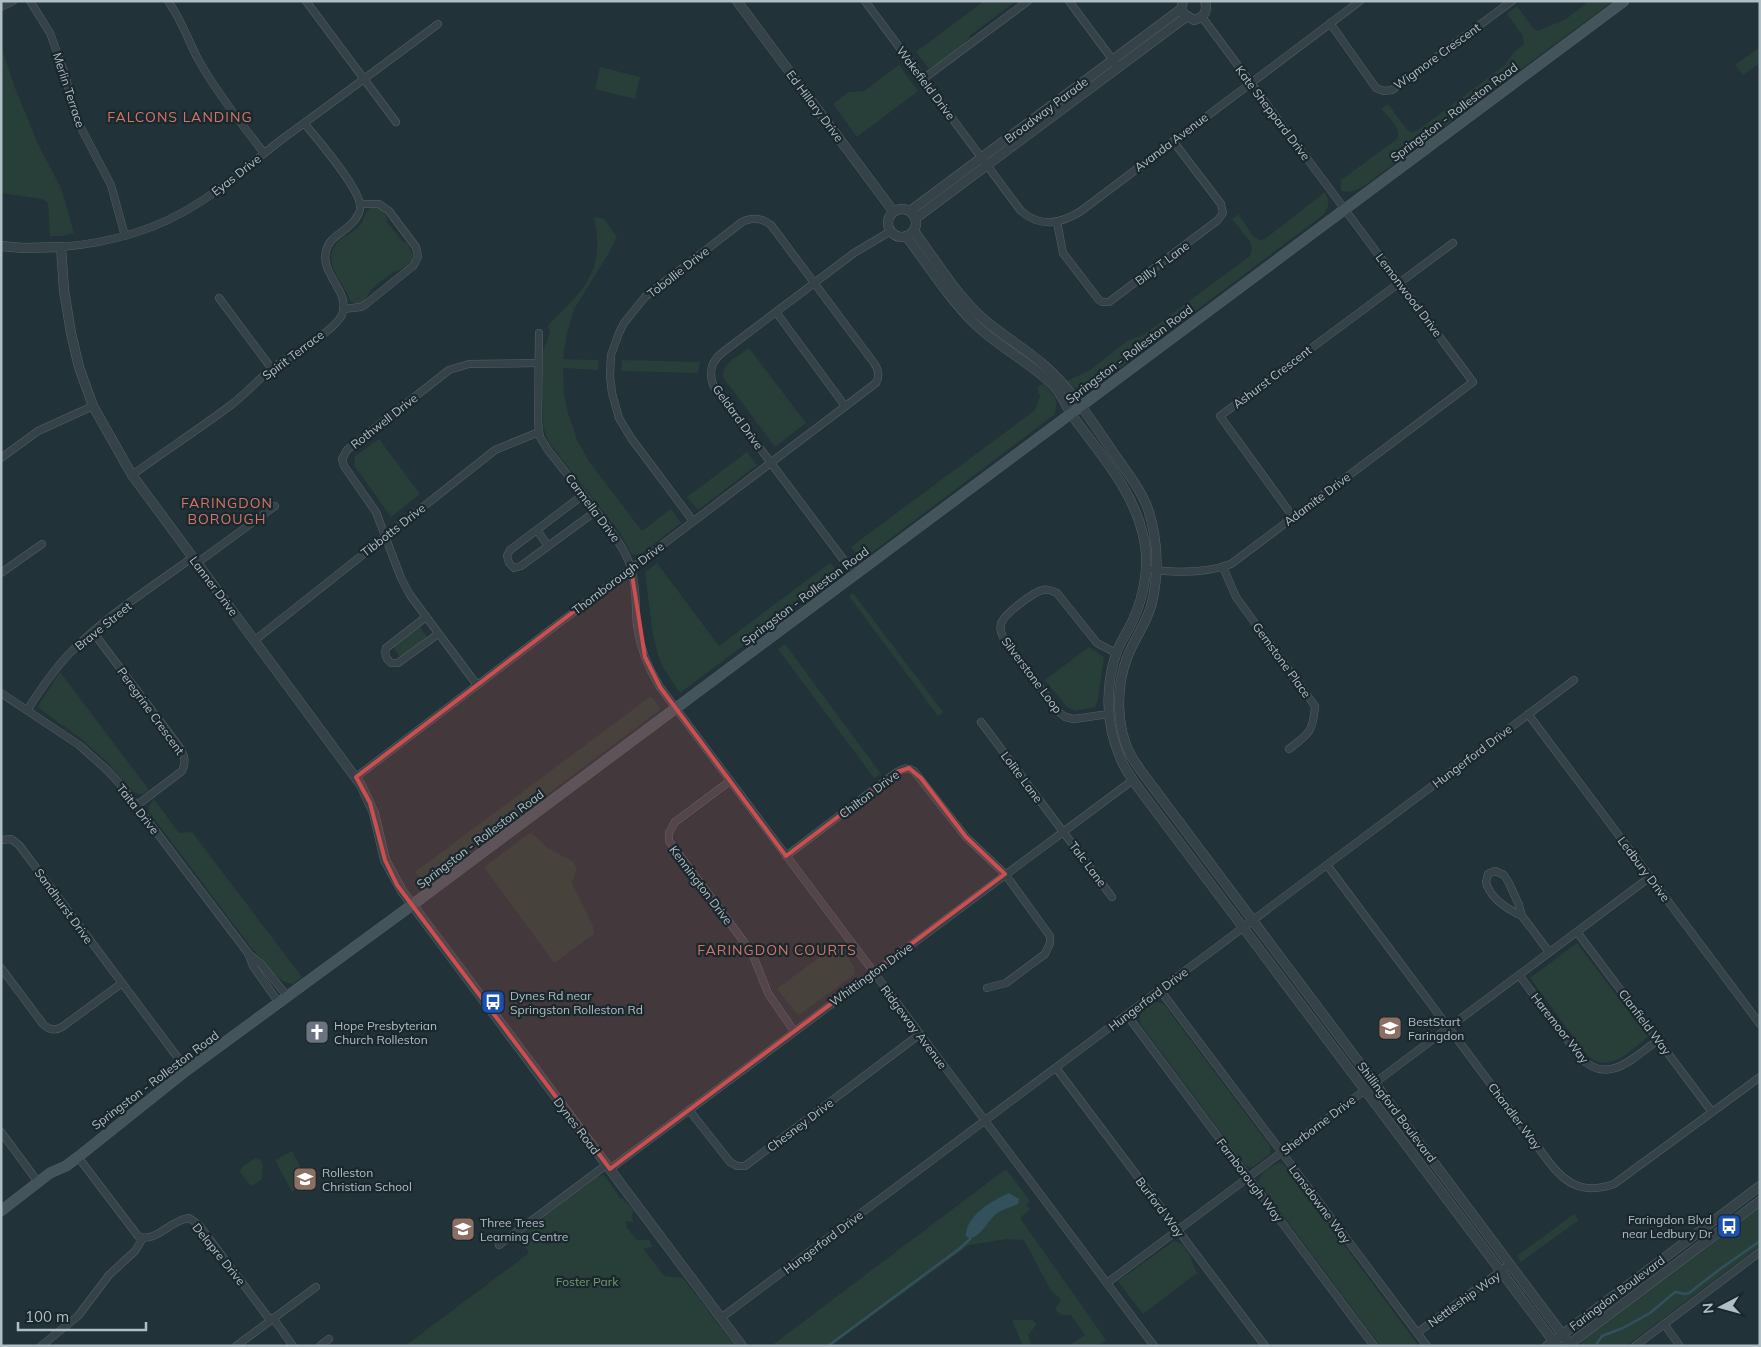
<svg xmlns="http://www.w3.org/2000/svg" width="1761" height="1347" font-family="Mulish,sans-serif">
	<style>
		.green { fill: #273f38 }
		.water { fill: #33515d }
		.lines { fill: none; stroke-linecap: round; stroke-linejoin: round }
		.stream { stroke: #33515d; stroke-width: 2.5 }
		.minor-casing { stroke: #536166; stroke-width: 8 }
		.tertiary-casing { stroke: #536166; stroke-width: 10 }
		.secondary-casing { stroke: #536166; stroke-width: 11 }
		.minor { stroke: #354348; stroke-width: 7 }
		.tertiary { stroke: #354348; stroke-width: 9 }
		.secondary { stroke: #43545b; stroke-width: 10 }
		.marked { fill: #cc4e4f; fill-opacity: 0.2; stroke: #cc4e4f; stroke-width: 4; stroke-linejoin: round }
		.labels { text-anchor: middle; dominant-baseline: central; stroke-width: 4.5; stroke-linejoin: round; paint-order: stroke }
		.street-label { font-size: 12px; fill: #b0bec5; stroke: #1a282d }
		.poi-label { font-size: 12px; fill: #b0bec5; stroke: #1a282d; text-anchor: start }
		.park-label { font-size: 12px; fill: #729a70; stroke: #1a282d }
		.neighbourhood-label { font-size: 14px; letter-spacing: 1px; fill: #d27567; stroke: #1a282d }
	</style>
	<rect width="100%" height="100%" fill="#213238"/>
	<g class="green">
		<polygon points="984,1 1016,1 969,36 970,38 958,49 929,69 916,52"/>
		<path d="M 1589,1 L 1613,1 L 1384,171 C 1371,180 1358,195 1341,191 L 1341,180 L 1397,139 C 1402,128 1388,117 1381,109 L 1388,104 L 1407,130 L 1412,132 L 1417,131 L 1505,65 L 1514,52 L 1524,44 L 1523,36 L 1507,14 L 1517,6 L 1534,29 L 1538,31 L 1566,19 Z"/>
		<polygon points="1760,47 1760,63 1743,75 1735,65"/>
		<polygon points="2,49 15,88 38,144 61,188 74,233 62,236 50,236 48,203 42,199 1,193"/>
		<polygon points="899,65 918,91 857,137 833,104 849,92 864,91"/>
		<polygon points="600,67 640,77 635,99 595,89"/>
		<path d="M 1325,192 C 1330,202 1329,207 1323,215 L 1109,376 C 1094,386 1082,399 1067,381 L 1090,370 L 1127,341 L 1143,335 L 1250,256 L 1252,249 L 1251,243 L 1232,219 L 1238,214 L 1254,237 L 1260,240 L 1265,239 Z"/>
		<path d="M 370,208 L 380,208 L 386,216 L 387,222 L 403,242 L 407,243 L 413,255 C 410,269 398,268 388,276 C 383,280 377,283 373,288 C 368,293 368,299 361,303 C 357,305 354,303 350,301 C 345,282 321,265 336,244 C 342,236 354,233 360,225 C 365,219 364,213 370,208 Z"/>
		<path d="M 594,217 L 604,219 L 617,237 L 607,256 L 574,309 L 567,333 L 563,359 L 599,360 L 598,370 L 563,368 L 564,392 L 567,410 L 577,440 L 590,463 L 642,531 L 671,509 L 681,523 L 641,554 L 634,555 L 631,553 L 620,533 L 548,441 L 543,425 L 543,351 L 550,333 L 548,326 C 555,317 563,311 570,303 C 596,277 602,253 594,217 Z"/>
		<path d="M 749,348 L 806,423 L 775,447 L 723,377 C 722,363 739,356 749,348 Z"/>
		<polygon points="622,360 700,362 698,373 621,371"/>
		<path d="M 1043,383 C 1054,395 1060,399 1054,415 L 862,560 L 851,547 L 1035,410 L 1040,397 L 1037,388 Z"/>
		<polygon points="379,439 420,494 391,517 354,465 355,456"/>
		<polygon points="747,452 757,465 698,510 687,497"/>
		<polygon points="657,563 719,646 830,563 839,574 680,693 662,666 658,655 653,635 645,572"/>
		<polygon points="853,593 943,712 938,716 849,596"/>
		<polygon points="420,627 427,637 400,657 393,647"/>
		<polygon points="785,644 881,774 874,778 778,649"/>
		<polygon points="1089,647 1104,657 1098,699 1095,707 1076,711 1067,707 1045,680"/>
		<path d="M 60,672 L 149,790 C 144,795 140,795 133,792 L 107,762 L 80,738 L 40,709 L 38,706 Z"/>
		<polygon points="651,696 661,709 425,886 415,872"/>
		<path d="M 154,799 L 179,833 L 192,832 L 302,977 L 293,984 C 276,983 265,960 252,949 L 149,812 L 149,806 Z"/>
		<polygon points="531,832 548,848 572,861 577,868 572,883 593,926 594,934 554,963 484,867"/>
		<polygon points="838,943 854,967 855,974 799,1015 797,1014 777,989"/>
		<path d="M 1577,943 L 1648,1037 C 1630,1051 1608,1076 1586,1054 L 1530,978 Z"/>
		<path d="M 1157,1002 L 1162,1003 L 1166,1007 L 1270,1146 L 1270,1154 L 1254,1166 L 1249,1167 L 1245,1165 L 1141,1025 C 1136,1013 1146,1005 1157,1002 Z"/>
		<polygon points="292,1151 309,1183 292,1192 275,1160"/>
		<polygon points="255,1158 260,1160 263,1165 262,1179 252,1186 250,1185 240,1172 242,1167"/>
		<path d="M 1279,1163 L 1283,1164 L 1287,1168 L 1419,1346 L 1380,1346 L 1259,1183 C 1258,1173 1271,1166 1279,1163 Z"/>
		<polygon points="1006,1169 1030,1201 1026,1205 1030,1209 1020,1218 1106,1340 1097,1346 1068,1346 1085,1335 1071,1315 1061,1315 1055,1309 1061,1300 1050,1289 1024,1240 1007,1239 969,1245 831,1346 771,1346"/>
		<polygon points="604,1175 621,1199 624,1199 634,1211 631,1216 634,1222 625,1221 627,1225 626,1227 637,1240 649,1240 653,1247 643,1248 664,1276 683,1278 735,1346 405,1346 529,1253 518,1236 597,1177"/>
		<polygon points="1760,1206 1760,1246 1626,1346 1580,1346 1582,1340"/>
		<polygon points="1574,1214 1579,1220 1521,1262 1517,1256"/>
		<path d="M 1174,1241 C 1187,1242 1192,1262 1197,1273 L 1143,1314 L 1118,1281 Z"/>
		<polygon points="1012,1320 1032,1320 1037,1324 1028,1335 1032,1346 1023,1346"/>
	</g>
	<path class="water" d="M 1009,1193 L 1019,1199 L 1018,1204 C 1012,1207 1002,1209 996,1214 C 986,1223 983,1234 970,1239 L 966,1236 C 966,1215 992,1201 1009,1193 Z"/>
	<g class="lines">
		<g class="stream">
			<polyline points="1597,1343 1602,1336 1623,1328 1650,1313 1675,1292 1685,1294 1689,1293 1720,1269 1760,1241"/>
			<polyline points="828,1346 959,1249 970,1239"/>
		</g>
		<g class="minor-casing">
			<g id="minor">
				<polyline points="30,1 50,33 65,74 72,103 79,124 111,185 125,236"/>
				<path d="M 168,1 C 181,19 188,40 198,59 C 215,90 242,125 264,153"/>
				<polyline points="306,1 396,122"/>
				<path d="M 865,1 L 1021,211 C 1041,228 1060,224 1081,211 L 1360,1"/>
				<polyline points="1069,1 1115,63"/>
				<polyline points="1,7 13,1"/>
				<polyline points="1330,23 1376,88 1384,91 1392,90 1512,1"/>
				<polyline points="923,79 1028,1"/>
				<polyline points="1057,222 1063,253 1099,300 1102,302 1109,302 1218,220 1223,213 1221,204 1173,141"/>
				<path d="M 61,247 C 110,243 159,229 200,202 C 230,183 257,158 285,137 C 336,100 387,62 438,24"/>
				<polyline points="219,298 272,369"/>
				<polyline points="343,309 361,307 366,304 413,266 418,257 416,247 389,211 379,204 360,204"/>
				<polyline points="776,312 845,406"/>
				<path d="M 539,333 L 538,423 L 540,437 L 548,450 C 563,469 578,488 593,507 C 607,526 622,543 630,565 C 637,585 635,605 637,626 C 640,648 648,668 660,687 L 1154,1346"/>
				<polyline points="1,458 38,431 93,406"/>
				<path d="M 132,475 C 165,451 199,429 231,405 C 248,392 262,375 279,363 C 286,358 295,355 302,350 C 312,344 337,325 342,315 C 351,291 320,275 326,251 C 330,234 348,232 356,218 C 359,214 361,208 360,204 C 357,185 318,140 304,123"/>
				<polyline points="583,495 510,550 507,556 509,563 514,568 521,566 596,511"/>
				<polyline points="1293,517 1220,416 1453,243"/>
				<polyline points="537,530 548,546"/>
				<polyline points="197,563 275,506"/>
				<path d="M 1223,567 L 1236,597 L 1315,706 C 1313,732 1309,734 1289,749"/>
				<path d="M 1145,569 C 1174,573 1204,574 1231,564 L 1473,382 L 1202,17"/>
				<polyline points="1,573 42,544"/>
				<path d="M 855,575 L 714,387 C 708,373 711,361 723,352 L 854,253 L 891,231"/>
				<path d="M 426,617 L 386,648 C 384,654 386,659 391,663 L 398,663 L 438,634"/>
				<path d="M 93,632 L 180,748 C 185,757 186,762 182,771 L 136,806"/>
				<polyline points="255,640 495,450 539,432"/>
				<polyline points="477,685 410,595 401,578 376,512 344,466 342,459 347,450 449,370 469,364 538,363"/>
				<polyline points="1,693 79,745 107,770 120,784 248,953 253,966 279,1003"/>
				<path d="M 28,709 C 40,690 53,671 69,654 C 103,618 152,587 193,557"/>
				<path d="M 1109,714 L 1074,719 L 1065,717 L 1059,712 L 1006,643 C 1003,637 999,631 1001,624 C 1003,615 1033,592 1043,590 C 1048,588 1052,591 1057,593 L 1097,643 L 1116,653"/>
				<polyline points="1528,714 1760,1024"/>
				<polyline points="981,722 1112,897"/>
				<path d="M 356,777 L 876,383 C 880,376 879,370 874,363 L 771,225 C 762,218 752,217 742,222 L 645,297 L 624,323 L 619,333 L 611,355 L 610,376 L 612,393 L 619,418 L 631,438 L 693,521"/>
				<polyline points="730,781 675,822 669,833 669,841 744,942 754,958 768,993 794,1031"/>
				<polyline points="1,840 11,839 19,845 187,1070"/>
				<path d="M 786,856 L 897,772 C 904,768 907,767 914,771 L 966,837 L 1005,874 L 1050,936 L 1050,943 L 1045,954 L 1006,983 L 987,988"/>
				<path d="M 1327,865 L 1549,1162 C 1567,1186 1585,1194 1614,1184 L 1760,1077"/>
				<path d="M 1522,916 C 1507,909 1490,898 1486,882 L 1488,874 L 1495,871 L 1504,875 L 1509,883 L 1519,905 L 1522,916 L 1549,952"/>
				<polyline points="1577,932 1712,1112"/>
				<polyline points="250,955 261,964 288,997"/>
				<path d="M 1,968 L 43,1024 C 49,1030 55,1031 62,1027 L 122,983"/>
				<path d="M 1519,975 L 1581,1058 C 1608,1086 1634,1057 1658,1040"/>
				<polyline points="1160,990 1427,1346"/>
				<polyline points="1127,1015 1374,1346"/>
				<polyline points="1056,1068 1265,1346"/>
				<polyline points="689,1110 730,1162 737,1166 745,1166 920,1034"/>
				<polyline points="1,1132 38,1182"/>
				<path d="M 78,1157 L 138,1236 C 155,1244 170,1220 189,1218 L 199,1225 L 270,1320"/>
				<polyline points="610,1169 1133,780"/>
				<polyline points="499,1245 606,1165"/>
				<polyline points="1107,1283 1650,877"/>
				<polyline points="273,1318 293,1346"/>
				<polyline points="721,1318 1574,680"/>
				<polyline points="1664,1324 1680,1346"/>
				<polyline points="1417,1333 1510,1264"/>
				<polyline points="41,1346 78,1316 109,1275 135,1251 143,1238"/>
				<polyline points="236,1346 316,1287"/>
				<polyline points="320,1346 329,1339"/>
				<polyline points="1635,1346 1760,1252"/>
			</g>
		</g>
		<g class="tertiary-casing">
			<g id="tertiary">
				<polyline points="737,1 893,211"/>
				<path d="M 1183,1 L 1181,9 L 1184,14 L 1194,20 C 1204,18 1208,11 1205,1"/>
				<circle cx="902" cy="223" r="14"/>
				<polyline points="910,211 1181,9"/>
				<polyline points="916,218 1186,17"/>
				<path d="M 914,231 C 934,258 952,288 976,312 C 997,333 1023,346 1045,366 C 1073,391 1093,423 1115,455 C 1127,472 1141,490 1148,509 C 1158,540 1159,572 1152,603 C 1147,623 1134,639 1127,658 C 1116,687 1116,726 1130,754 C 1135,763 1141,771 1147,779 L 1571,1346"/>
				<path d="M 906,236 C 928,265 948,297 974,323 C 998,347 1030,362 1054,386 C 1062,395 1067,408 1074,418 C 1100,454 1133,490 1143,535 C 1150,562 1145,594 1133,620 C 1128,631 1120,642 1116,654 C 1105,687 1106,725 1120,757 C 1124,769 1133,780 1140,790 L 1557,1346"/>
				<polyline points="1,246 23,248 61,247 64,290 71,333 79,367 93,406 132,475 361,785 374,813 385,860 402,891 742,1346"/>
				<polyline points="1547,1346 1760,1186"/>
				<polyline points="1567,1346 1760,1201"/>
			</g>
		</g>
		<g class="secondary-casing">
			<polyline id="secondary" points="1,1211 50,1173 66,1166 78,1157 187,1070 412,905 1624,1"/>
		</g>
		<use href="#minor" class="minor"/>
		<use href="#tertiary" class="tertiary"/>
		<use href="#secondary" class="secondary"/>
	</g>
	<path class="marked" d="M 631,568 L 645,657 L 660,687 L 786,856 L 897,772 L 909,768 L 921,778 L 966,837 L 1005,874 L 610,1169 L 397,885 L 385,860 L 370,803 L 356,777 Z"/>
	<defs>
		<g id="bus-square" transform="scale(1.25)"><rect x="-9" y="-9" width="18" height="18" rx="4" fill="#1a4fb4" stroke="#1a282d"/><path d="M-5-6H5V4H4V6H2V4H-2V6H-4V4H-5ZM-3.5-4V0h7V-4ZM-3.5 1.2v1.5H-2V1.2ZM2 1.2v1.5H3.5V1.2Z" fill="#fff"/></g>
		<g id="school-square" transform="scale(1.25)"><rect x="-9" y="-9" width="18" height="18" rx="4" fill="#8d6e63" stroke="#1a282d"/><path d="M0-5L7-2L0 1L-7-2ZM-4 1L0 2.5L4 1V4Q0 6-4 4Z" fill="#fff"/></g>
		<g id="church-square" transform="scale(1.25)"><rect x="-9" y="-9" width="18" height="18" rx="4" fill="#6b7280" stroke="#1a282d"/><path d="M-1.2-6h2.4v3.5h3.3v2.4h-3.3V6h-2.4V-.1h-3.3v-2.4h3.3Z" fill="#fff"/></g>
	</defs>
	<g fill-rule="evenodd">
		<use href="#bus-square" x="493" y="1002"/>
		<use href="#school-square" x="1390" y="1028"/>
		<use href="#church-square" x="317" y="1032"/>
		<use href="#school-square" x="305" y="1179"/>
		<use href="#bus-square" x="1729" y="1226"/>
		<use href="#school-square" x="463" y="1229"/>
	</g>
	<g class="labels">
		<g class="street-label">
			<text transform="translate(1437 56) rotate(-36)">Wigmore Crescent</text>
			<text transform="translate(926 83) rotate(53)">Wakefield Drive</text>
			<text transform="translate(69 90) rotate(72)">Merlin Terrace</text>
			<text transform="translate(815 106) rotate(53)">Ed Hillary Drive</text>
			<text transform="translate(1046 110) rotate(-37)">Broadway Parade</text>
			<text transform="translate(1454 112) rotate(-37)">Springston - Rolleston Road</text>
			<text transform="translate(1273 113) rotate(53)">Kate Sheppard Drive</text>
			<text transform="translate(1171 142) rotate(-37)">Avanda Avenue</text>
			<text transform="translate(236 175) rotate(-38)">Eyas Drive</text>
			<text transform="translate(1162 263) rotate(-37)">Billy T Lane</text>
			<text transform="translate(678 272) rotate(-38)">Tobollie Drive</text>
			<text transform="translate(1409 295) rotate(53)">Lemonwood Drive</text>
			<text transform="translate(1129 354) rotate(-37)">Springston - Rolleston Road</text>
			<text transform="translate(293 355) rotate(-37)">Spirit Terrace</text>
			<text transform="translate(1272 377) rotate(-37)">Ashurst Crescent</text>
			<text transform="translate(738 417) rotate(54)">Geldard Drive</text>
			<text transform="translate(384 421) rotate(-38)">Rothwell Drive</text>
			<text transform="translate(1317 499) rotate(-37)">Adamite Drive</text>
			<text transform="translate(593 508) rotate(53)">Carmella Drive</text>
			<text transform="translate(393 530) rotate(-38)">Tibbotts Drive</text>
			<text transform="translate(618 578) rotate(-37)">Thornborough Drive</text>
			<text transform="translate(214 586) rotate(53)">Lanner Drive</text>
			<text transform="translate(805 596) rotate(-37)">Springston - Rolleston Road</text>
			<text transform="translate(103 626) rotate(-39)">Brave Street</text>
			<text transform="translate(1282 660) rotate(54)">Gemstone Place</text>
			<text transform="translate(1032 675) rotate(53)">Silverstone Loop</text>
			<text transform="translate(151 711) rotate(54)">Peregrine Crescent</text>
			<text transform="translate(1472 756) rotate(-37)">Hungerford Drive</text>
			<text transform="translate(1022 777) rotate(53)">Lolite Lane</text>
			<text transform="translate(869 794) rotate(-37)">Chilton Drive</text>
			<text transform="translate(138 809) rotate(52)">Taita Drive</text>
			<text transform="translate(480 839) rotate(-37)">Springston - Rolleston Road</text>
			<text transform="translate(1088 864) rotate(53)">Talc Lane</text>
			<text transform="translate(1644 869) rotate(53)">Ledbury Drive</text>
			<text transform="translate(701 885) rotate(53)">Kennington Drive</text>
			<text transform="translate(64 906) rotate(54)">Sandhurst Drive</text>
			<text transform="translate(871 974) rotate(-36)">Whittington Drive</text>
			<text transform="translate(1148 999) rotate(-37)">Hungerford Drive</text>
			<text transform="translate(1645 1022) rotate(53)">Clanfield Way</text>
			<text transform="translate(914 1027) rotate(53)">Ridgeway Avenue</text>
			<text transform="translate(1560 1028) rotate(52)">Haremoor Way</text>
			<text transform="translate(155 1080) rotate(-37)">Springston - Rolleston Road</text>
			<text transform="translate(1397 1112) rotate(53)">Shillingford Boulevard</text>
			<text transform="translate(1515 1116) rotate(53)">Chandler Way</text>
			<text transform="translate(800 1125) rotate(-37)">Chesney Drive</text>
			<text transform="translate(1318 1125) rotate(-37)">Sherborne Drive</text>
			<text transform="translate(577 1126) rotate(53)">Dynes Road</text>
			<text transform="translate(1250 1180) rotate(53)">Farnborough Way</text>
			<text transform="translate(1320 1204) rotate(53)">Lansdowne Way</text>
			<text transform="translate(1160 1207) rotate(53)">Burford Way</text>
			<text transform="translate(823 1242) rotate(-37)">Hungerford Drive</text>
			<text transform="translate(219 1254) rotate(51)">Delapre Drive</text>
			<text transform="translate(1617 1293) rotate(-37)">Faringdon Boulevard</text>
			<text transform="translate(1464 1299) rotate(-36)">Nettleship Way</text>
		</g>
		<g class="poi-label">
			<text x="510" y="995">Dynes Rd near<tspan x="510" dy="14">Springston Rolleston Rd</tspan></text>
			<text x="1408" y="1021">BestStart<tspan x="1408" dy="14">Faringdon</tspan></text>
			<text x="334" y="1025">Hope Presbyterian<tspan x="334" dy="14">Church Rolleston</tspan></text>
			<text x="322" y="1172">Rolleston<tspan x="322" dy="14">Christian School</tspan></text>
			<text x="1712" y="1219" text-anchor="end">Faringdon Blvd<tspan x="1712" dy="14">near Ledbury Dr</tspan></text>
			<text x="480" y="1222">Three Trees<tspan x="480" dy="14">Learning Centre</tspan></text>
		</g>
		<g class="park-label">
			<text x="587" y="1281">Foster Park</text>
		</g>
		<g class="neighbourhood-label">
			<text x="180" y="117">FALCONS LANDING</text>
			<text x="227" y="503">FARINGDON<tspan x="227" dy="16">BOROUGH</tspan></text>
			<text x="777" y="950">FARINGDON COURTS</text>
		</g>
	</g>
	<rect width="1761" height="1347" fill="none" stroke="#b0bec5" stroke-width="5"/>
	<g transform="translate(1721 1307) rotate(264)" stroke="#1a282d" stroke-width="4" paint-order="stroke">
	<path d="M0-4L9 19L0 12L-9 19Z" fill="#b0bec5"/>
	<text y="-8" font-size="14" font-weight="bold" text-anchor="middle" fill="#b0bec5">N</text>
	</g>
	<path d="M18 1322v8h128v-8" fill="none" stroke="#b0bec5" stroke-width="2.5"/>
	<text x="25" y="1322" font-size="15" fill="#b0bec5" stroke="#1a282d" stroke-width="4" paint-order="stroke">100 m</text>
</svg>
